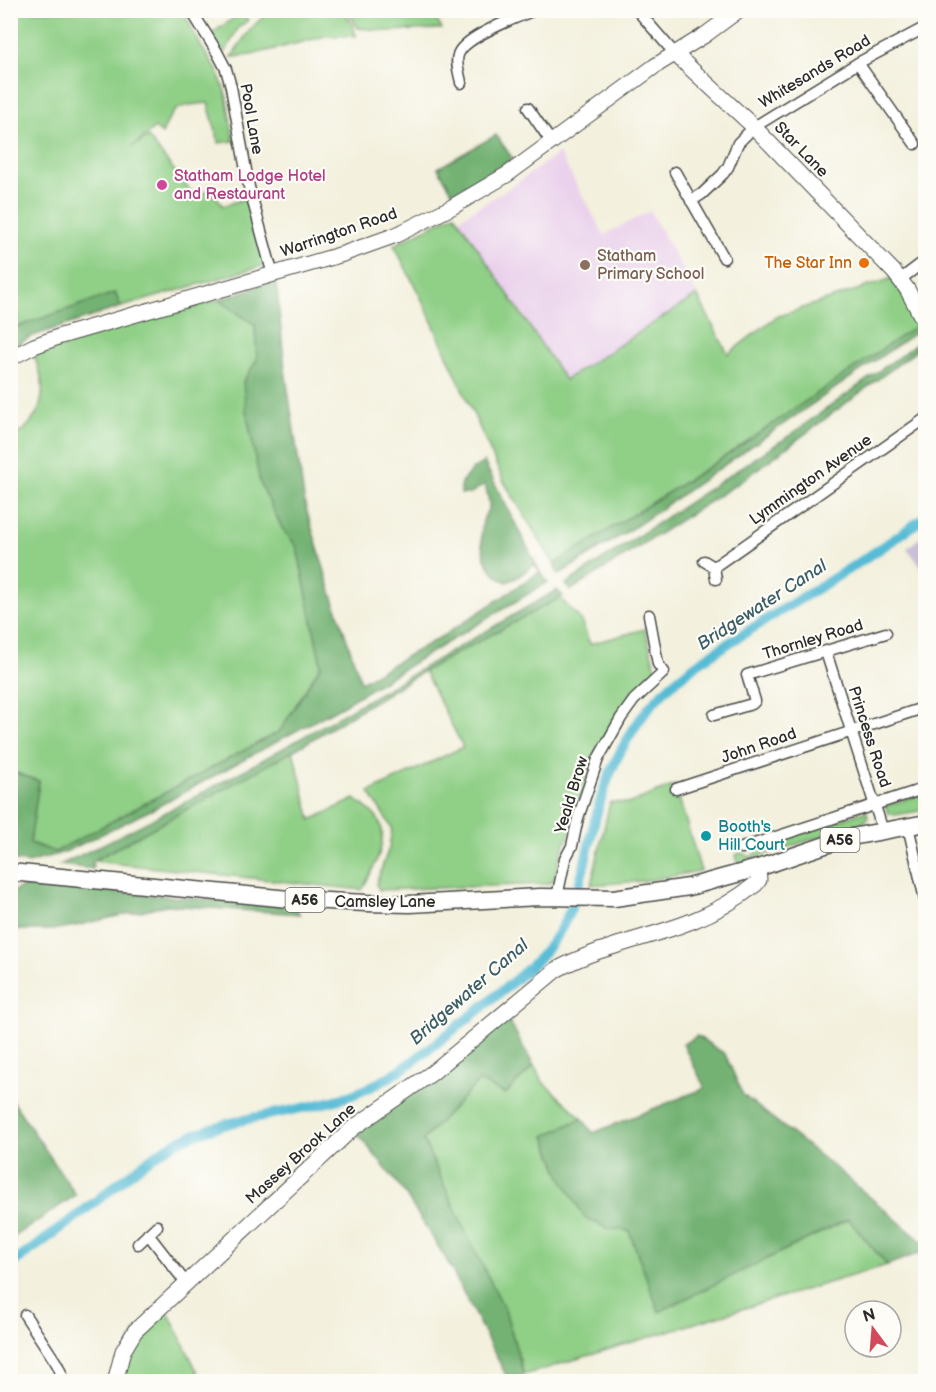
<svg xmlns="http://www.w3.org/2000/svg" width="936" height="1392" font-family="'Balsamiq Sans',sans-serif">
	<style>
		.built { fill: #ead1ec }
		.industrial { fill: #cabfd6 }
		.green { fill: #8fcf86; stroke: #5d7d58; stroke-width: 1.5 }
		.forest { fill: #73b273; stroke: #4f6e4f; stroke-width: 1.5 }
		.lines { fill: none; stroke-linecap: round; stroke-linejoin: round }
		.canal { stroke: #56bbd5; stroke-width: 10 }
		.street-casing { stroke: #494946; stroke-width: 13 }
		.secondary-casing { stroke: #494946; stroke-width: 17 }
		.primary-casing { stroke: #494946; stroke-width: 19 }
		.street { stroke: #fff; stroke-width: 10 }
		.secondary { stroke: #fff; stroke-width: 15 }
		.primary { stroke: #fff; stroke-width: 16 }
		.hotel-dot { fill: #d1479c; stroke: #fdfcf7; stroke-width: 2 }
		.food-dot { fill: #e8710a; stroke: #fdfcf7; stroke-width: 2 }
		.education-dot { fill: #8d6e63; stroke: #fdfcf7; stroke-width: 2 }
		.culture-dot { fill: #0f9aa8; stroke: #fdfcf7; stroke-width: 2 }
		.labels { text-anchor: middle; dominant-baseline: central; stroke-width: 4.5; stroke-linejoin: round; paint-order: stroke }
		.shield { fill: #fdfcf7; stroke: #6a6a68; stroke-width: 1.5 }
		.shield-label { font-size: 15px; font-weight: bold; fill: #2b2b2b }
		.street-label { font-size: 16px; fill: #2b2b2b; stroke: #fdfcf7 }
		.hotel-label { font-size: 16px; fill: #b23c85; stroke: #fdfcf7; text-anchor: start }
		.education-label { font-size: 16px; fill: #785e54; stroke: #fdfcf7; text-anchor: start }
		.food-label { font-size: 16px; fill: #c56008; stroke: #fdfcf7; text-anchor: end }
		.culture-label { font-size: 16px; fill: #0d838f; stroke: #fdfcf7; text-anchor: start }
		.water-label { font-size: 18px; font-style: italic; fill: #3a5d66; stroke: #fdfcf7 }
	</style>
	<rect width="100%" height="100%" fill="#fdfcf7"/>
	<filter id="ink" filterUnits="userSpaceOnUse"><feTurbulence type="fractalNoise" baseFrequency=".0167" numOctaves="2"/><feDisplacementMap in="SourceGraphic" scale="12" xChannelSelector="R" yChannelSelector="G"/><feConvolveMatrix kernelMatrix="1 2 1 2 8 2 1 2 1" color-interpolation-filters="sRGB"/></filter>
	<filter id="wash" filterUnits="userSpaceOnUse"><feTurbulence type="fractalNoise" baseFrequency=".008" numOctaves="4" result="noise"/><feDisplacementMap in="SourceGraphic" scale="24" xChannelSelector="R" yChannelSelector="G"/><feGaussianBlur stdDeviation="1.35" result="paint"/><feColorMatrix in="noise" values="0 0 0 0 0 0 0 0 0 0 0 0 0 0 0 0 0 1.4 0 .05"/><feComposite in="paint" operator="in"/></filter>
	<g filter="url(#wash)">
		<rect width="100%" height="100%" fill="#f3f0dd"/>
		<polygon class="built" points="559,153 604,235 650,211 697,295 565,381 459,219 511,187"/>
		<polygon class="industrial" points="925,534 925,572 907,548"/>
		<g class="green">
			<path d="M 10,11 L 183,11 L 202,48 L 217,70 L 226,94 L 234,141 L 219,143 L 208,103 C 178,106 173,105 162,134 L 155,128 L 132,147 L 148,137 L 196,198 L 210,188 L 223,206 L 249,197 L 269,264 L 121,307 L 115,293 L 11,329 Z"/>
			<path d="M 270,11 L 344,11 L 353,25 L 356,36 L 326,36 L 251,55 L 232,57 C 244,37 252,25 270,11 Z"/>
			<polygon points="348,11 431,11 442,29 386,31 358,28"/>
			<polygon points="242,12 248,20 238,28 225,53 219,49 210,35"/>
			<polygon points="455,214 565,380 697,295 728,354 776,317 893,278 922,326 715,463 554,564 504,482 425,306 394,245"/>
			<path d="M 219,300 L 255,325 L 257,360 L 243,382 L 282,528 L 297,547 L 321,665 L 280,731 L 55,852 L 30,843 L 39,781 L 11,771 L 10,438 C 32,429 45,406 42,382 C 41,373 36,363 34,354 L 77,339 Z"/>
			<path d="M 556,594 L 581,620 L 590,644 L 645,629 L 656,671 C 603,722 590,763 570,832 C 568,840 562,848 560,857 C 557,865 556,872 554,880 L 547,884 L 379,890 L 376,884 L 389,848 L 392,828 L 369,792 L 463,747 L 424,671 Z"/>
			<path d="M 293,751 L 311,820 L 355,799 C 362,805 372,811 377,818 C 392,839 372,870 362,890 L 93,861 Z"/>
			<polygon points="675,785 701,871 644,881 591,885 610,802 630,803"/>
			<polygon points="925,793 925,810 895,815 888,813 885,806"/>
			<polygon points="867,811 868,818 863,823 738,863 736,855 739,853 746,854 747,857 755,855 756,849 761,845"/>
			<polygon points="534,1066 543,1082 582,1118 545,1136 561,1177 584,1217 606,1228 629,1231 659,1311 849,1219 887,1265 524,1375 505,1310 469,1239 423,1139 479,1081 505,1094"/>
			<polygon points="167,1310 202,1381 115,1382 135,1331"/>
		</g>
		<g class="forest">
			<polygon points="496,135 513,159 453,193 438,168"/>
			<path d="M 276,280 L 285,369 L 305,505 L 331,592 L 361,682 L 446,634 L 540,572 L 534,565 L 516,578 L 507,582 C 484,572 478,543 483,521 C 484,516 487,512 489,507 C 490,501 486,491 485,484 L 470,494 L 461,494 L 461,482 L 474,468 L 484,462 L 540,572 L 548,582 L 340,707 L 155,808 L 65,852 L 28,863 L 11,860 L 10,771 L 39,781 L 30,843 L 55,852 L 280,731 L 321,665 L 297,547 L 282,528 L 260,483 L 246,411 L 243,382 L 257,360 L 255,325 L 219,300 Z"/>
			<polygon points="115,293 121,307 33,336 11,347 11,329"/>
			<polygon points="916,326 918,331 639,524 558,575 554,564 715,463"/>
			<polygon points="922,340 925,344 742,481 570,591 566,584 790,435"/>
			<path d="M 557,590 L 563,596 L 424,671 L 293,751 L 93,861 L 93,869 L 60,865 C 231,784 393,684 557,590 Z"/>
			<polygon points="30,884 294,907 300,914 167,905 75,926 52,930 11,930 11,892"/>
			<polygon points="507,1017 534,1066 505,1094 479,1081 423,1140 469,1239 505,1310 524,1375 509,1381 446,1259 402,1189 353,1128"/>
			<polygon points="697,1036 725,1054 743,1095 838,1170 925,1244 925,1251 887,1265 848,1219 659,1312 629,1231 606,1228 584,1217 561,1177 545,1136 582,1118 593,1133 705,1088 683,1044"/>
			<polygon points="10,1097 76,1195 11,1239 10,1239"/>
		</g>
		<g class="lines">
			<path class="canal" d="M 10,1265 C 41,1243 71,1221 100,1198 C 123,1180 145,1160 170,1146 C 222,1117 287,1115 343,1098 C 388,1084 422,1055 458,1026 C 482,1007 507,988 530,967 C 585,915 580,864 601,799 C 609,772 623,744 639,721 C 668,677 720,649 764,621 C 819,587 875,555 926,516"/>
		</g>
	</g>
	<g filter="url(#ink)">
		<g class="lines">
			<g class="street-casing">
				<g id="street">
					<polyline points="191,10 217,52 226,69 231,87 249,187 273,275"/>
					<polyline points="637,10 675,54"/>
					<polyline points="858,63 915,144"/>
					<path d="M 461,83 C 460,75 455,63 458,55 C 463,37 516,18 534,10"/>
					<polyline points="528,108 552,143"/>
					<polyline points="675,172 724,258"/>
					<polyline points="691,201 702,194 723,174 728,167 738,143 754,127 858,63 926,27"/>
					<polyline points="901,279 926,260"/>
					<polyline points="704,561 714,567 716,579"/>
					<polyline points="714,567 926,418"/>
					<polyline points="826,652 883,831"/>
					<polyline points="714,715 752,704 755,701 747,675 886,633"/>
					<polyline points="676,789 926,707"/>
					<polyline points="908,826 926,904"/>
					<polyline points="742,848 926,788"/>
					<polyline points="557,897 565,859 572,846 578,818 598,759 621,718 634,700 664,672 658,664 649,615"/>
					<polyline points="148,1234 186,1283"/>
					<polyline points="138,1244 157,1226"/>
					<polyline points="25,1315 57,1364 65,1382"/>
				</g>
			</g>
			<g class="secondary-casing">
				<g id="secondary">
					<polyline points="675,54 754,127 894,272 907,289 926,325"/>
					<polyline points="10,358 34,346 61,336 343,254 396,235 452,207 508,174 655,66 705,35 739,10"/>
					<path d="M 115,1382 L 123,1351 L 135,1331 L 353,1128 L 432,1073 L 556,970 C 599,946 647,939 692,921 C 715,912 737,899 756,884 L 759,880 L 758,868"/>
				</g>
			</g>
			<g class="primary-casing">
				<polyline id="primary" points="10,872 289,899 366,903 410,904 540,897 614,898 689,887 758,868 846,838 926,823"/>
			</g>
			<use href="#street" class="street"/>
			<use href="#secondary" class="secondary"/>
			<use href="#primary" class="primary"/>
		</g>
	</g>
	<circle class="hotel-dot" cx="162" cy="185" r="6"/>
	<circle class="food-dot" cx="864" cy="263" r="6"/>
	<circle class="education-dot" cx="585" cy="265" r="6"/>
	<circle class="culture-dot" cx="706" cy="836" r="6"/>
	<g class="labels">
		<g class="shield">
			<rect x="820.5" y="828" width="39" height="24" rx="4.5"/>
			<rect x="285.5" y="888" width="39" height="24" rx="4.5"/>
		</g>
		<g class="shield-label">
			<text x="840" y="840">A56</text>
			<text x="305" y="900">A56</text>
		</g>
		<g class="street-label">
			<text transform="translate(815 72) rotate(-31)">Whitesands Road</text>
			<text transform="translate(251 119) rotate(80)">Pool Lane</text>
			<text transform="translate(801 150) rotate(46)">Star Lane</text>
			<text transform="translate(339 233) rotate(-19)">Warrington Road</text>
			<text transform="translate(811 480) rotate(-35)">Lymmington Avenue</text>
			<text transform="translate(813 640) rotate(-17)">Thornley Road</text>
			<text transform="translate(869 737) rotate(72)">Princess Road</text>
			<text transform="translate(759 746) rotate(-19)">John Road</text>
			<text transform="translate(572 795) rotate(-73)">Yeald Brow</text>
			<text x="385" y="902">Camsley Lane</text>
			<text transform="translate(301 1154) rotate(-42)">Massey Brook Lane</text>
		</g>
		<g class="hotel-label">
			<text x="174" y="176">Statham Lodge Hotel<tspan x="174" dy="18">and Restaurant</tspan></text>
		</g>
		<g class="education-label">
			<text x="597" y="256">Statham<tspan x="597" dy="18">Primary School</tspan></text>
		</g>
		<g class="food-label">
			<text x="852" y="263">The Star Inn</text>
		</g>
		<g class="culture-label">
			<text x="718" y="827">Booth's<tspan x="718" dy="18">Hill Court</tspan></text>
		</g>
		<g class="water-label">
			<text transform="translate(762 605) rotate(-33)">Bridgewater Canal</text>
			<text transform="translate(469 992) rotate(-41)">Bridgewater Canal</text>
		</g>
	</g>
	<rect width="936" height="1392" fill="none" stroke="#fdfcf7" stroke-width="36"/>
	<g transform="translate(873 1329) rotate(344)"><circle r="28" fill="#fdfcf7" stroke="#a9a8a5" stroke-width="1.5"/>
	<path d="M0-4.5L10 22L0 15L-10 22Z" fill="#d1495b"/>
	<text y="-9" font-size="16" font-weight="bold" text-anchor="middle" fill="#2b2b2b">N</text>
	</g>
</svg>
